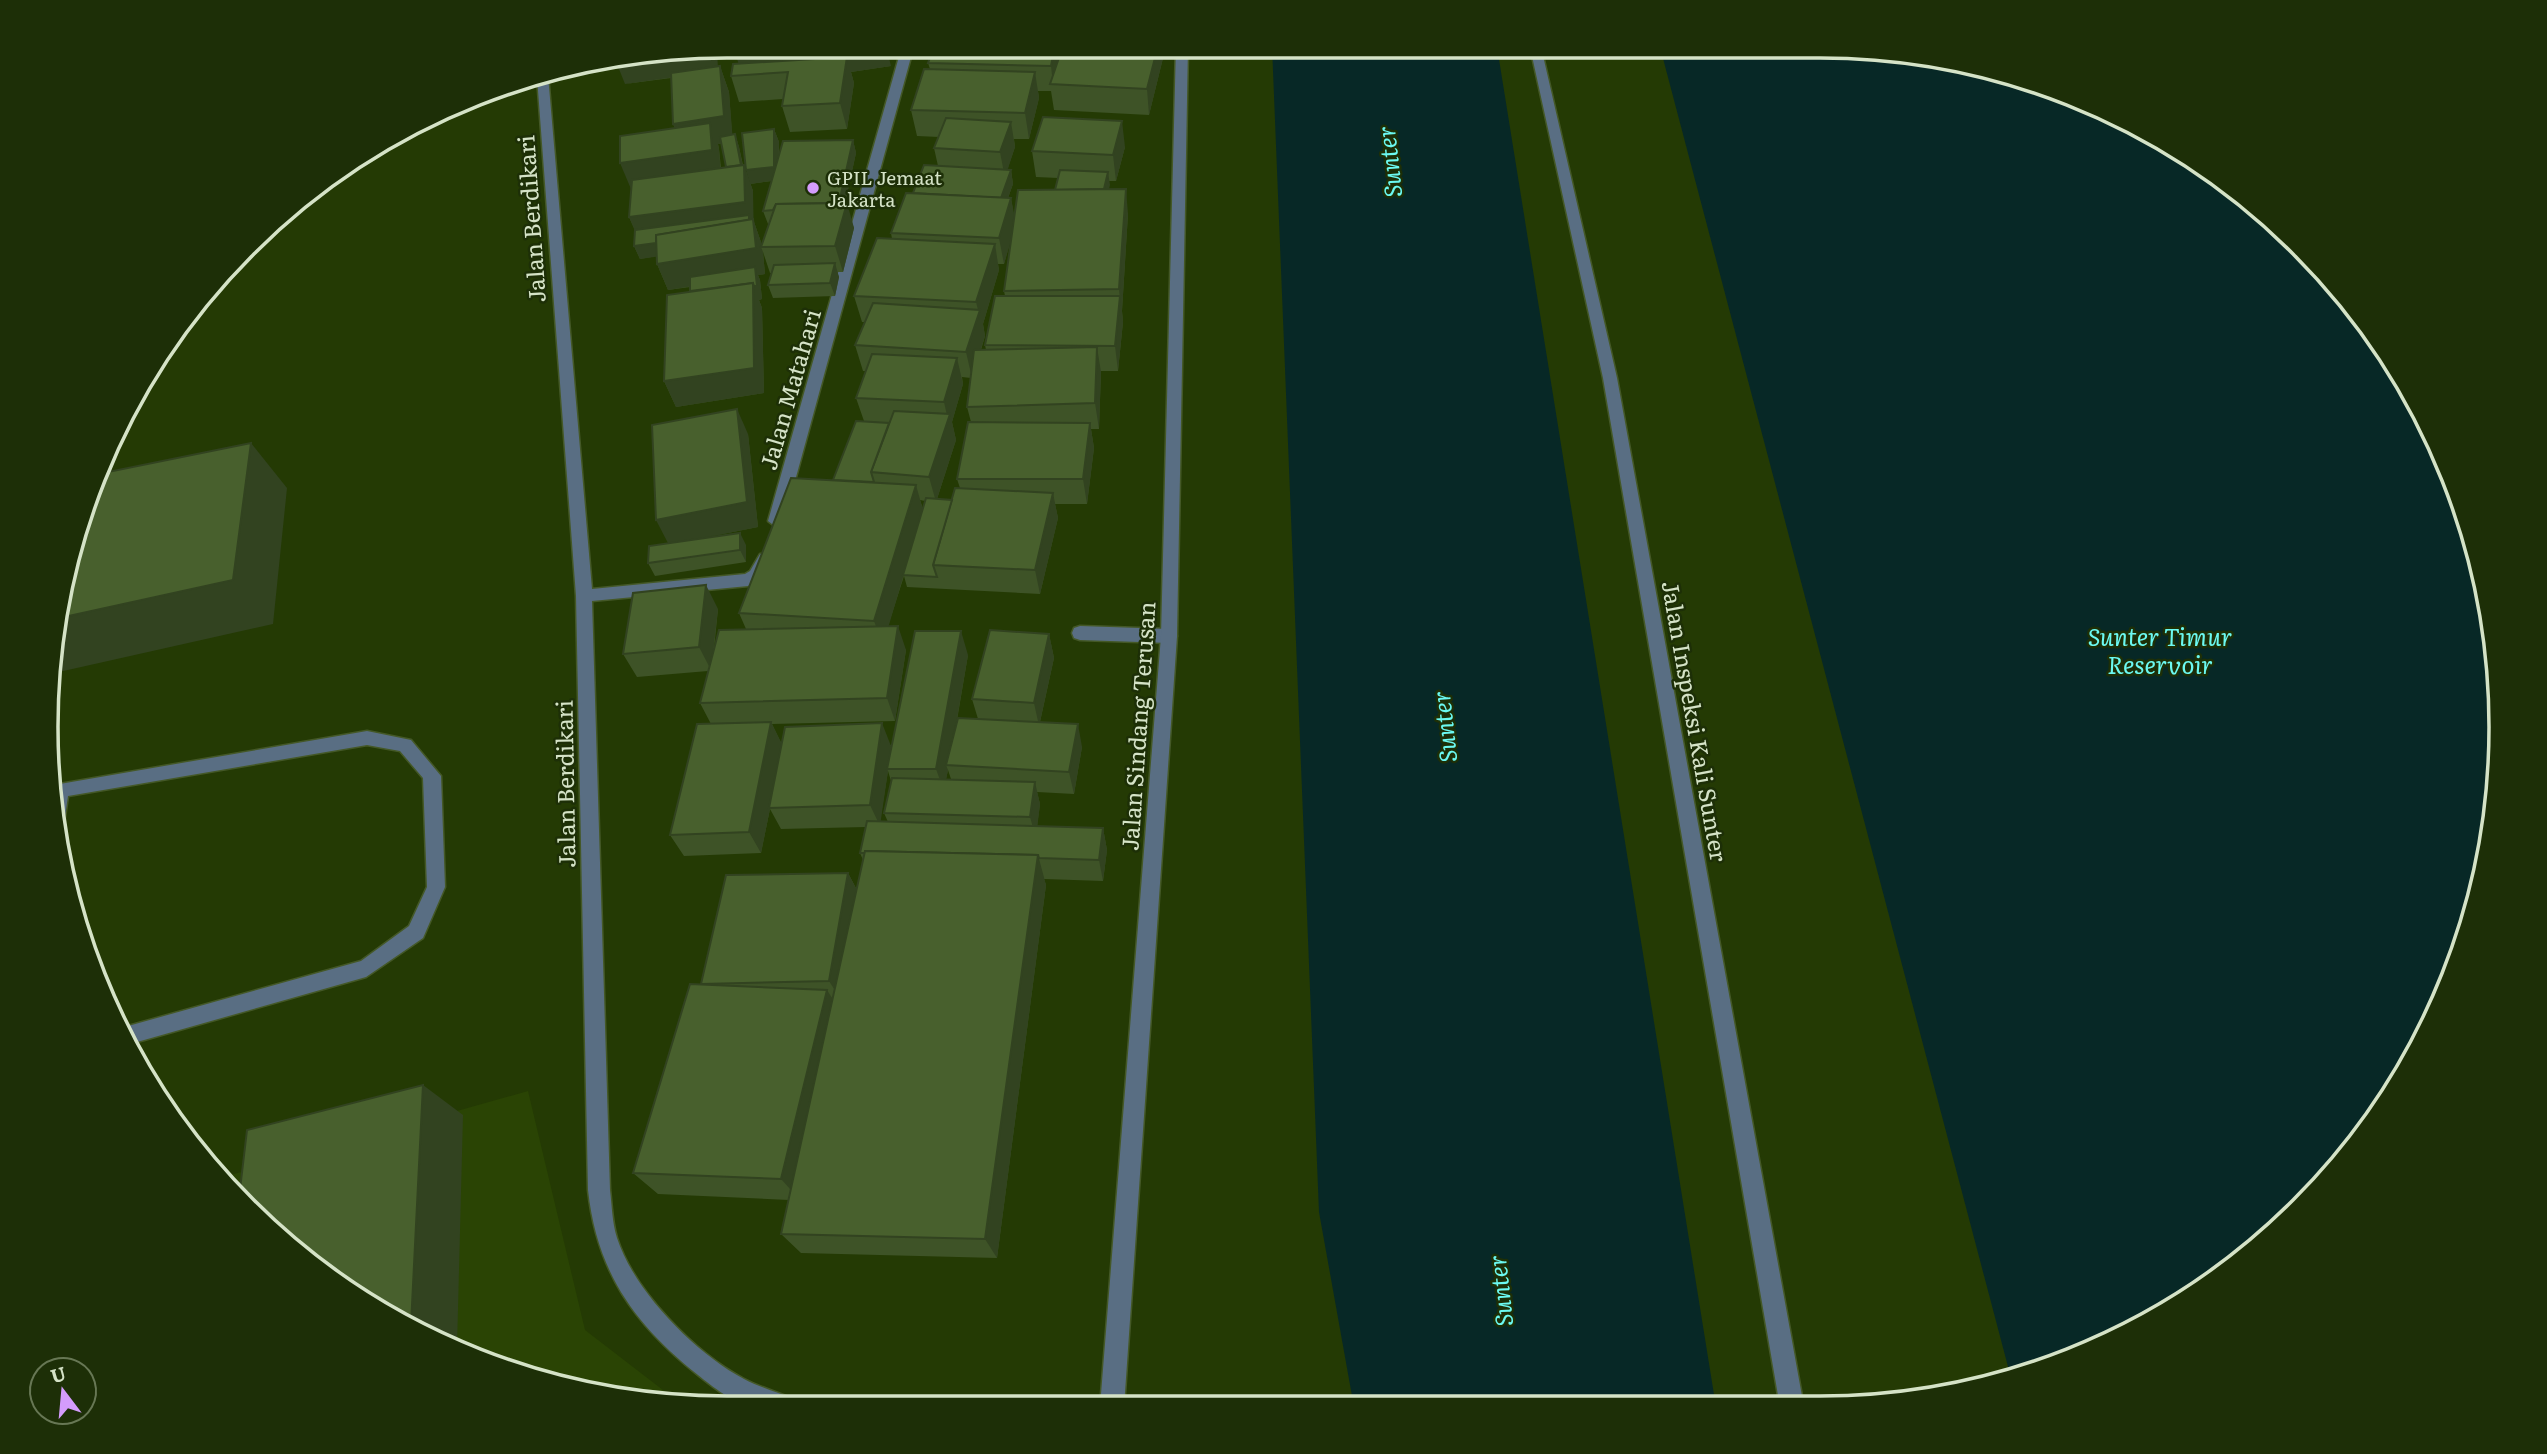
<svg xmlns="http://www.w3.org/2000/svg" width="2547" height="1454" font-family="Literata,serif">
	<style>
		.built { fill: #2a4404 }
		.water { fill: #072826 }
		.lines { fill: none; stroke-linecap: round; stroke-linejoin: round }
		.service-casing { stroke: #445827; stroke-width: 3 }
		.minor-casing { stroke: #445827; stroke-width: 3 }
		.tertiary-casing { stroke: #445827; stroke-width: 3 }
		.service { fill: #596e83; fill-rule: evenodd }
		.minor { fill: #596e83; fill-rule: evenodd }
		.tertiary { fill: #596e83; fill-rule: evenodd }
		.wall { fill: #3e5327; fill-rule: evenodd }
		.shaded-wall { fill: #324320 }
		.building { fill: #48602d; stroke: #324320; stroke-width: 2 }
		.poi-dot { fill: #d49cfc; stroke: #1d2f07; stroke-width: 2.5 }
		.labels { text-anchor: middle; dominant-baseline: central; stroke-width: 5; stroke-linejoin: round; paint-order: stroke }
		.far-poi-label { font-size: 19px; fill: #d5e3c7; stroke: #1d2f07; text-anchor: start }
		.street-label { font-size: 23px; fill: #d5e3c7; stroke: #1d2f07 }
		.water-label { font-size: 24px; font-style: italic; fill: #6bf9f1; stroke: #1d2f07 }
		.rim { fill: none; stroke: #d5e3c7; stroke-width: 3.5 }
	</style>
	<rect width="100%" height="100%" fill="#243a04"/>
	<polygon class="built" points="528,1091 585,1330 685,1407 508,1372 349,1294 277,1239 220,1178"/>
	<g class="water">
		<polygon points="1272,46 1497,47 1716,1407 1354,1407 1319,1212"/>
		<polygon points="1660,47 1865,47 2039,82 2198,160 2302,245 2386,348 2449,466 2488,594 2501,727 2488,860 2450,987 2387,1105 2302,1209 2161,1317 2039,1372 2011,1378"/>
	</g>
	<g class="lines">
		<g class="service-casing">
			<g id="service">
				<polygon points="1080,626 1169,629 1175,631 1177,636 1175,641 1169,643 1080,640 1074,638 1072,633 1074,628"/>
				<polygon points="367,731 411,740 441,776 445,887 423,938 366,977 130,1044 121,1028 361,961 409,926 427,887 423,778 400,751 367,745 68,796 62,837 56,839 50,796 54,785"/>
			</g>
		</g>
		<g class="minor-casing">
			<g id="minor">
				<polygon points="902,46 914,46 784,521 776,527 768,521"/>
				<path d="M 548,75 L 592,589 L 745,574 L 750,571 L 760,554 L 772,554 L 774,558 L 762,579 L 748,586 L 592,601 L 610,1190 C 612,1206 612,1222 617,1238 C 634,1291 695,1353 744,1379 C 759,1387 777,1392 793,1399 L 797,1407 C 783,1407 767,1410 753,1407 C 733,1403 713,1387 698,1375 C 634,1324 597,1272 588,1190 L 576,596 L 537,77 Z"/>
			</g>
		</g>
		<g class="tertiary-casing">
			<g id="tertiary">
				<polygon points="1176,46 1188,46 1177,636 1124,1407 1100,1407 1161,636"/>
				<polygon points="1530,47 1541,47 1617,378 1804,1407 1780,1407 1603,378"/>
			</g>
		</g>
		<use href="#service" class="service"/>
		<use href="#minor" class="minor"/>
		<use href="#tertiary" class="tertiary"/>
	</g>
	<g class="wall">
		<polygon points="733,46 803,46 804,59 797,60 815,59 891,66 851,72 854,83 847,129 790,132 782,106 783,99 739,102 731,76 739,63"/>
		<path d="M 1158,46 L 1165,46 L 1165,50 L 1149,115 L 1054,110 L 1051,91 L 1038,91 L 1039,98 L 1029,139 L 1014,139 L 1015,147 L 1007,170 L 1011,170 L 1013,184 L 1008,198 L 1011,198 L 1014,217 L 1055,190 L 1058,178 L 1036,177 L 1032,151 L 1125,147 L 1116,181 L 1109,181 L 1109,189 L 1128,214 L 1122,311 L 1123,322 L 1118,371 L 1101,371 L 1099,429 L 1091,429 L 1094,448 L 1087,504 L 1055,504 L 1058,518 L 1040,594 L 907,587 L 904,576 L 888,626 L 906,650 L 895,721 L 772,724 L 781,743 L 891,745 L 968,655 L 956,726 L 978,719 L 972,699 L 1049,634 L 1054,658 L 1040,722 L 1082,747 L 1074,794 L 1037,792 L 1040,804 L 1037,826 L 1103,828 L 1107,850 L 1103,881 L 1044,879 L 1046,885 L 997,1258 L 801,1253 L 781,1234 L 789,1200 L 658,1194 L 633,1173 L 702,985 L 701,984 L 848,873 L 857,890 L 863,860 L 860,853 L 866,827 L 781,829 L 770,809 L 761,853 L 684,856 L 670,835 L 711,724 L 700,703 L 708,671 L 637,677 L 623,654 L 718,609 L 714,649 L 746,629 L 739,613 L 833,480 L 864,421 L 856,398 L 866,371 L 863,371 L 855,345 L 865,322 L 862,322 L 854,296 L 892,239 L 891,233 L 913,193 L 938,166 L 934,148 L 939,137 L 917,136 L 911,110 L 930,69 L 928,63 ZM 1011,239 L 1004,291 L 1005,296 L 985,345 L 986,350 L 981,350 L 985,336 L 983,324 L 999,270 L 998,264 L 1004,264 ZM 962,377 L 971,378 L 967,407 L 971,422 L 957,479 L 960,488 L 952,500 L 937,499 L 956,440 L 952,422 L 963,384 ZM 920,500 L 925,501 L 923,509 ZM 948,770 L 951,779 L 946,779 ZM 888,771 L 891,781 L 884,813 L 888,822 L 880,821 Z"/>
		<path d="M 720,66 L 729,92 L 732,135 L 735,134 L 739,147 L 743,165 L 744,165 L 753,191 L 753,219 L 762,245 L 769,224 L 768,224 L 763,211 L 772,181 L 750,184 L 774,129 L 779,142 L 779,156 L 853,140 L 856,153 L 845,203 L 854,228 L 843,272 L 837,272 L 839,277 L 835,296 L 773,298 L 768,285 L 771,273 L 770,273 L 763,252 L 765,274 L 758,275 L 760,280 L 762,299 L 759,300 L 762,308 L 764,393 L 676,407 L 664,381 L 690,291 L 690,287 L 668,290 L 657,264 L 657,256 L 640,259 L 634,246 L 635,230 L 629,217 L 675,128 L 673,124 L 671,78 L 625,84 ZM 718,144 L 722,144 L 726,167 L 721,168 L 719,149 Z"/>
		<polygon points="748,434 758,527 697,539 746,545 746,562 655,576 648,563 668,543"/>
	</g>
	<g class="shaded-wall">
		<polygon points="733,46 803,46 804,59 740,68"/>
		<polygon points="853,46 886,46 891,66 851,72 854,83 847,129 840,103 820,77 813,52"/>
		<polygon points="1055,46 1064,46 1053,84 1051,66"/>
		<polygon points="1158,46 1165,46 1165,50 1149,115 1147,89"/>
		<polygon points="717,47 718,71 625,84 617,64"/>
		<polygon points="720,66 729,92 733,142 718,144 719,149 721,175 631,189 620,163 683,149 673,124"/>
		<polygon points="1035,72 1039,98 1029,139 1025,113"/>
		<polygon points="1122,121 1125,147 1116,181 1113,155"/>
		<polygon points="1011,122 1015,147 1005,178 1000,152"/>
		<polygon points="774,129 779,142 778,180 750,184 746,170"/>
		<polygon points="735,134 739,147 744,172 744,165 753,191 754,243 640,259 634,246 640,243 629,217 745,202"/>
		<polygon points="853,140 856,153 841,222 837,209"/>
		<polygon points="1011,170 1013,184 1000,220 998,207"/>
		<polygon points="1108,172 1110,185 1104,210 1103,197"/>
		<polygon points="1126,189 1128,214 1122,311 1123,322 1118,371 1115,346 1120,300 1119,289"/>
		<polygon points="1011,198 1016,224 1004,264 999,238"/>
		<polygon points="847,203 854,228 843,272 835,246"/>
		<polygon points="753,219 762,245 761,247 763,252 765,274 758,275 760,280 762,299 759,300 762,308 764,393 676,407 664,381 696,310 756,276 668,290 657,264"/>
		<polygon points="995,244 999,270 983,324 985,336 972,378 966,352 979,314 976,302"/>
		<polygon points="835,263 839,277 835,296 830,283"/>
		<polygon points="1097,347 1101,372 1099,429 1095,403"/>
		<polygon points="957,358 963,384 952,422 956,440 936,502 929,477 948,420 944,402"/>
		<polygon points="737,409 748,434 758,527 669,545 656,520"/>
		<polygon points="1090,423 1094,448 1087,504 1083,479"/>
		<polygon points="251,443 287,488 273,624 50,674 51,638 55,619"/>
		<polygon points="916,485 923,510 883,645 874,621"/>
		<polygon points="1053,493 1058,518 1040,594 1035,570"/>
		<polygon points="740,533 746,545 746,562 740,550"/>
		<polygon points="706,585 718,609 711,670 699,647"/>
		<polygon points="898,626 906,650 895,721 887,698"/>
		<polygon points="961,631 968,655 949,765 946,765 948,770 944,791 936,769"/>
		<polygon points="1049,634 1054,658 1039,726 1034,703"/>
		<polygon points="771,722 782,744 769,808 770,809 761,853 749,832"/>
		<polygon points="882,723 891,746 887,769 888,771 880,826 870,805"/>
		<polygon points="1078,724 1082,747 1074,794 1069,772"/>
		<polygon points="1035,782 1040,804 1036,838 1030,817"/>
		<polygon points="1103,828 1107,850 1103,881 1099,860"/>
		<polygon points="1038,855 1046,885 997,1258 985,1239"/>
		<polygon points="848,873 859,894 841,1000 829,981"/>
		<polygon points="827,990 844,1017 800,1200 781,1179"/>
		<polygon points="423,1085 463,1115 457,1347 411,1325"/>
	</g>
	<g class="building">
		<polygon points="812,46 853,46 813,52"/>
		<polygon points="934,46 1055,46 1051,66 928,63"/>
		<polygon points="1063,46 1158,46 1147,89 1050,84"/>
		<polygon points="847,57 840,103 782,106 788,72 731,76 733,64"/>
		<polygon points="720,66 724,116 673,124 671,73"/>
		<polygon points="924,69 1035,72 1025,113 911,110"/>
		<polygon points="1043,117 1122,121 1113,155 1032,151"/>
		<polygon points="946,118 1011,122 1000,152 934,148"/>
		<polygon points="710,123 712,150 620,163 620,136"/>
		<polygon points="774,129 774,167 746,170 742,133"/>
		<polygon points="735,134 741,165 726,167 720,137"/>
		<polygon points="853,140 839,203 776,204 773,210 763,211 783,141"/>
		<polygon points="744,165 745,202 629,217 632,180"/>
		<polygon points="924,165 1011,170 1001,198 913,193"/>
		<polygon points="1060,170 1108,172 1104,189 1055,190"/>
		<polygon points="1126,189 1119,289 1004,291 1018,190"/>
		<polygon points="906,193 1011,198 999,238 891,233"/>
		<polygon points="847,203 835,246 761,247 776,204"/>
		<polygon points="749,215 749,220 656,235 656,243 634,246 635,230"/>
		<polygon points="753,219 756,248 657,264 656,235"/>
		<polygon points="877,238 995,244 976,302 854,296"/>
		<polygon points="835,263 830,283 768,285 774,265"/>
		<polygon points="755,267 757,286 754,286 753,283 690,291 690,277"/>
		<polygon points="753,283 754,368 664,381 667,295"/>
		<polygon points="995,296 1120,296 1115,346 985,345"/>
		<polygon points="873,303 980,310 966,352 855,345"/>
		<polygon points="1097,347 1095,403 967,407 974,350"/>
		<polygon points="872,354 957,358 944,402 856,398"/>
		<polygon points="737,409 747,502 656,520 652,425"/>
		<polygon points="894,411 950,414 929,477 871,472"/>
		<polygon points="856,421 889,423 871,472 874,482 833,480"/>
		<polygon points="968,422 1090,423 1083,479 957,479"/>
		<polygon points="251,443 233,580 55,619 69,550 98,474"/>
		<polygon points="791,478 916,485 874,621 739,613"/>
		<polygon points="955,488 1053,493 1035,570 933,565"/>
		<polygon points="926,498 952,500 933,565 937,577 903,575"/>
		<polygon points="740,533 740,550 648,563 649,546"/>
		<polygon points="706,585 699,647 623,654 633,593"/>
		<polygon points="898,626 887,698 700,703 719,630"/>
		<polygon points="990,630 1049,634 1034,703 972,699"/>
		<polygon points="915,631 961,631 936,769 887,769"/>
		<polygon points="958,718 1078,724 1069,772 946,765"/>
		<polygon points="771,722 749,832 670,835 697,724"/>
		<polygon points="882,723 870,805 769,808 785,727"/>
		<polygon points="892,778 1035,782 1030,817 884,813"/>
		<polygon points="867,821 1103,828 1099,860 1039,858 1038,855 865,851 865,853 860,853"/>
		<polygon points="865,851 1038,855 985,1239 781,1234"/>
		<polygon points="848,873 829,981 701,984 726,875"/>
		<polygon points="690,984 827,990 781,1179 633,1173"/>
		<polygon points="423,1085 411,1325 349,1294 277,1239 239,1198 247,1130"/>
	</g>
	<circle class="poi-dot" cx="813" cy="188" r="7"/>
	<g class="labels">
		<g class="far-poi-label">
			<text x="827" y="177">GPIL Jemaat<tspan x="827" dy="22">Jakarta</tspan></text>
		</g>
		<g class="street-label">
			<text transform="translate(530 219) rotate(-94)">Jalan Berdikari</text>
			<text transform="translate(789 389) rotate(-74)">Jalan Matahari</text>
			<text transform="translate(1696 721) rotate(80)">Jalan Inspeksi Kali Sunter</text>
			<text transform="translate(1137 726) rotate(-86)">Jalan Sindang Terusan</text>
			<text transform="translate(564 784) rotate(-91)">Jalan Berdikari</text>
		</g>
		<g class="water-label">
			<text transform="translate(1388 162) rotate(-96)">Sunter</text>
			<text x="2160" y="635">Sunter Timur<tspan x="2160" dy="28">Reservoir</tspan></text>
			<text transform="translate(1443 727) rotate(-96)">Sunter</text>
			<text transform="translate(1499 1291) rotate(-96)">Sunter</text>
		</g>
	</g>
	<path d="M0 0H2547V1454H0ZM727 58H1820A669 669 0 0 1 2489 727V727A669 669 0 0 1 1820 1396H727A669 669 0 0 1 58 727V727A669 669 0 0 1 727 58Z" fill="#1d2f07" fill-rule="evenodd"/>
	<path class="rim" d="M727 58H1820A669 669 0 0 1 2489 727V727A669 669 0 0 1 1820 1396H727A669 669 0 0 1 58 727V727A669 669 0 0 1 727 58Z"/>
	<g transform="translate(63 1391) rotate(344)"><circle r="33" fill="#1d2f07" stroke="#677754" stroke-width="2"/>
	<path d="M0-5L12 26L0 18L-12 26Z" fill="#d49cfc"/>
	<text y="-10" font-size="19" font-weight="bold" text-anchor="middle" fill="#d5e3c7">U</text>
	</g>
</svg>
